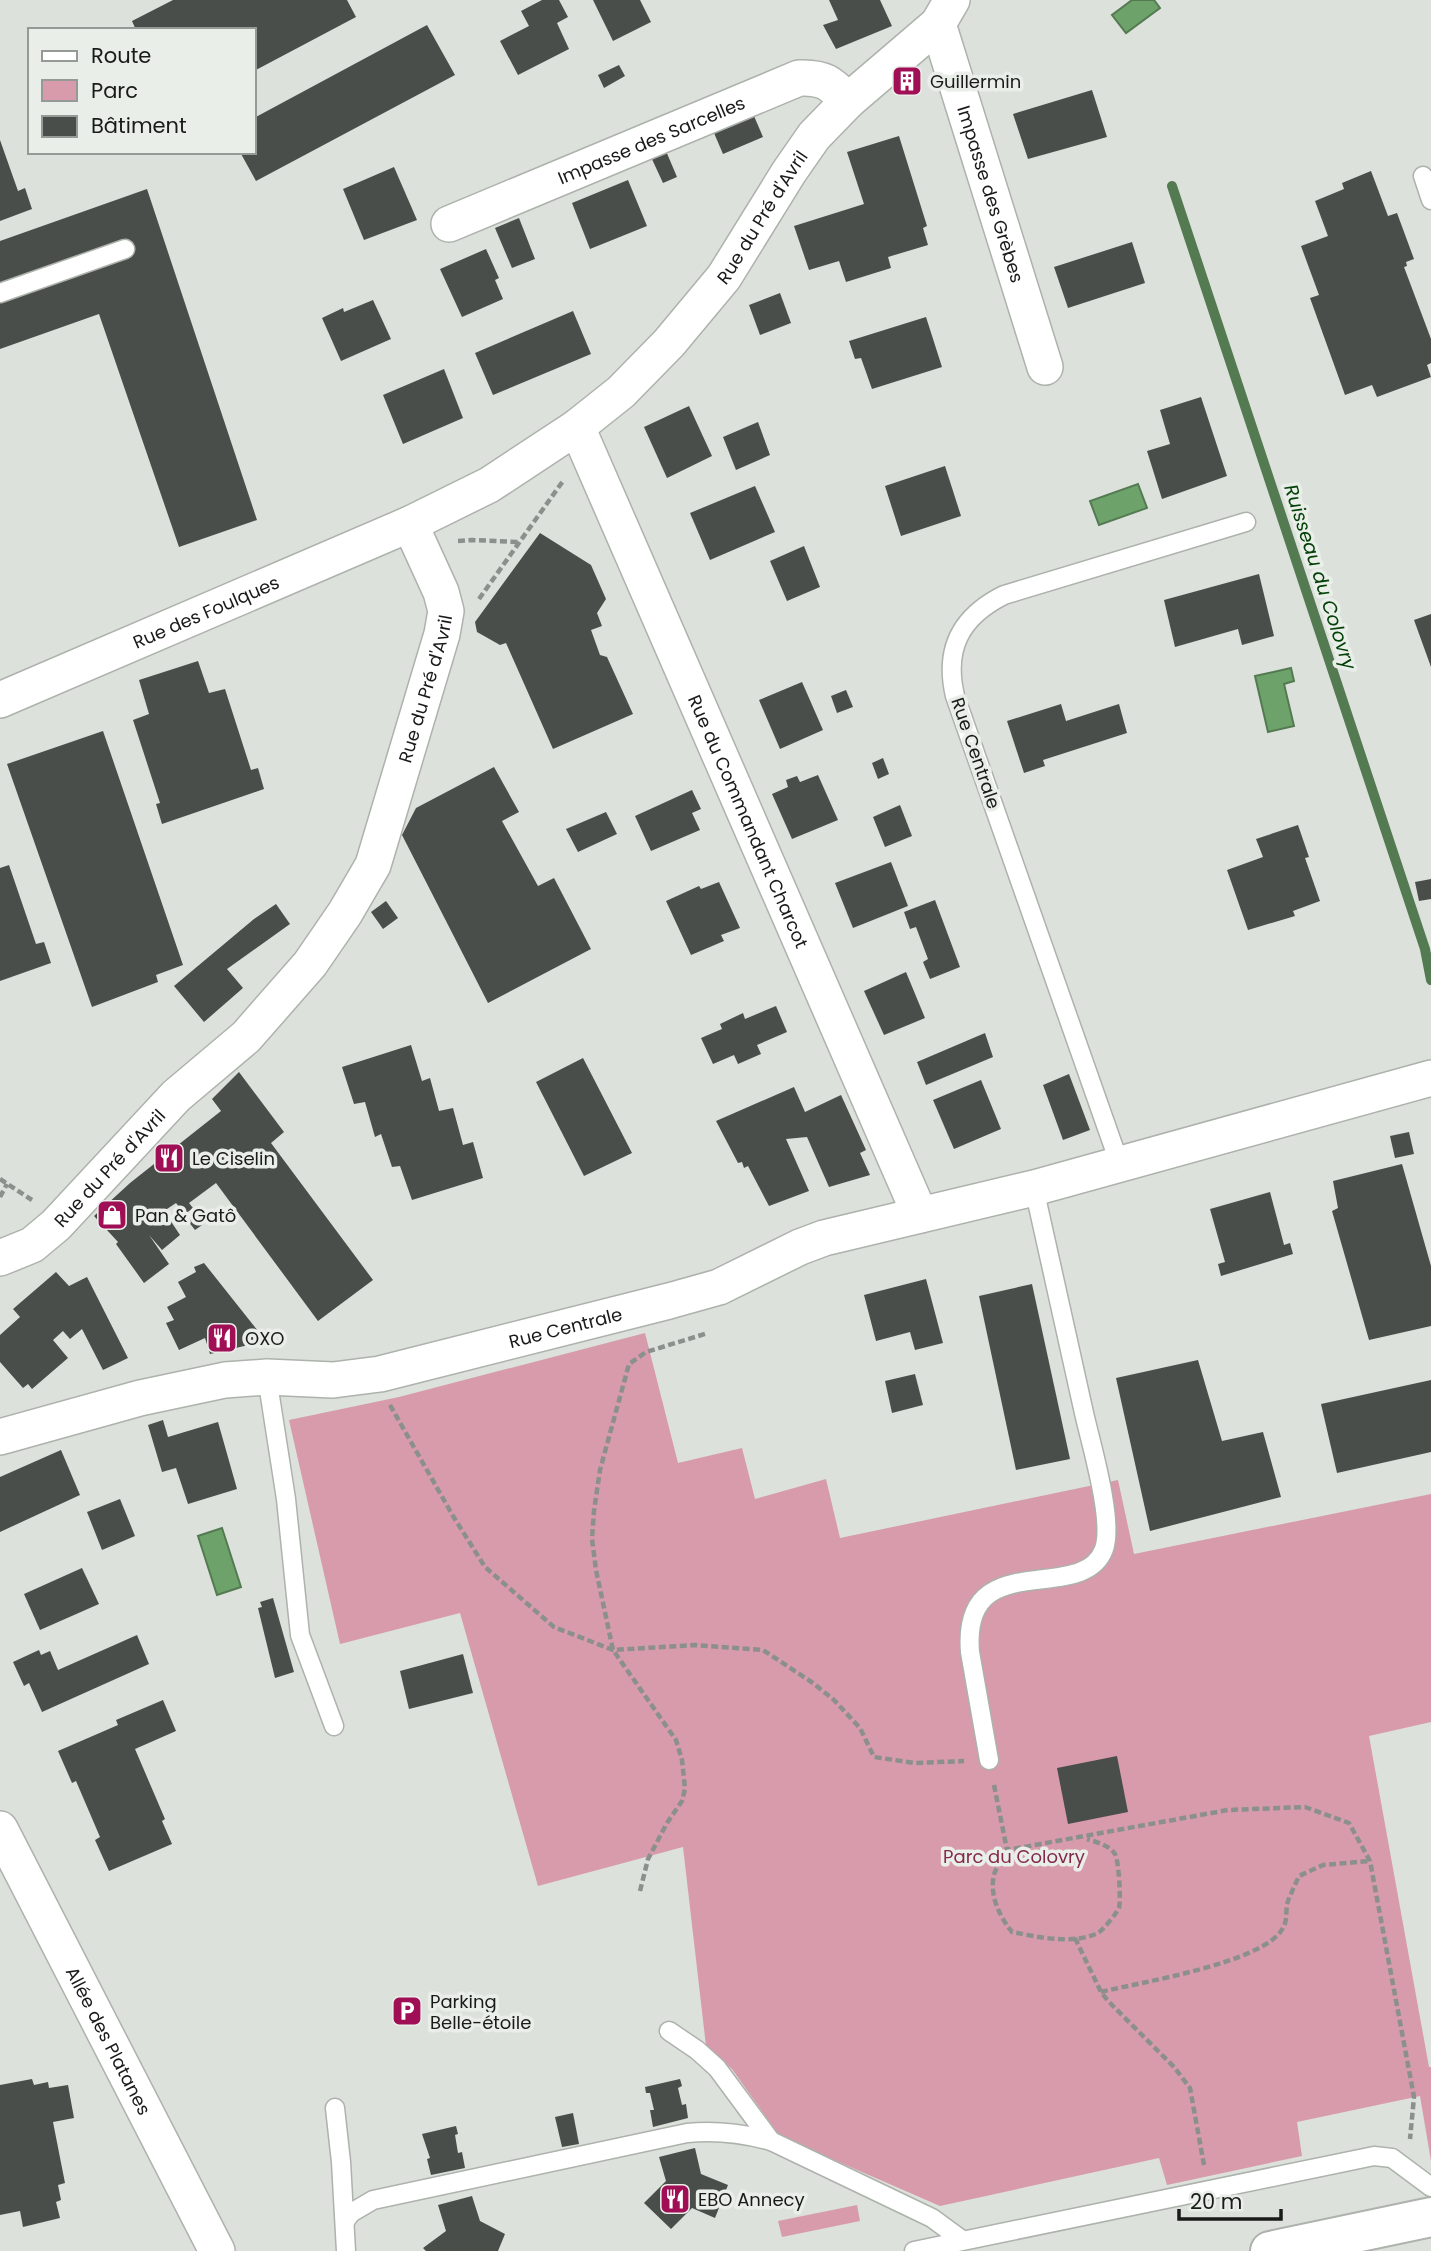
<svg xmlns="http://www.w3.org/2000/svg" width="1431" height="2251" font-family="Poppins,sans-serif">
	<style>
		.green { fill: #d79bac }
		.water { fill: #6da36a; stroke: #547a52; stroke-width: 2 }
		.lines { fill: none; stroke-linecap: round; stroke-linejoin: round }
		.stream { stroke: #547a52; stroke-width: 10 }
		.building { fill: #4a4e4a }
		.lane-casing { stroke: #adb2ac; stroke-width: 21 }
		.street-casing { stroke: #adb2ac; stroke-width: 38 }
		.secondary-casing { stroke: #adb2ac; stroke-width: 42 }
		.path { stroke: #8c908c; stroke-width: 4.5; stroke-dasharray: 7 3.5; stroke-linecap: butt }
		.lane { stroke: #fff; stroke-width: 18 }
		.street { stroke: #fff; stroke-width: 35 }
		.secondary { stroke: #fff; stroke-width: 38 }
		.labels { text-anchor: middle; dominant-baseline: central; stroke-width: 7; stroke-linejoin: round; paint-order: stroke }
		.poi-label { font-size: 18px; fill: #191b19; stroke: #e9eee9; text-anchor: start }
		.street-label { font-size: 18px; fill: #191b19; stroke: #e9eee9 }
		.park-label { font-size: 18px; fill: #84284c; stroke: #e9eee9 }
		.water-label { font-size: 19px; font-style: italic; fill: #044107; stroke: #e9eee9 }
	</style>
	<rect width="100%" height="100%" fill="#dce1db"/>
	<g class="green">
		<polygon points="645,1333 678,1463 742,1448 755,1499 826,1479 840,1538 1118,1480 1134,1554 1431,1494 1431,1722 1369,1736 1429,2067 1431,2067 1431,2161 1420,2096 1297,2122 1302,2156 1167,2185 1159,2158 940,2206 795,2143 778,2134 732,2069 706,2046 683,1847 538,1886 460,1613 340,1644 289,1420 399,1397"/>
		<polygon points="857,2205 860,2221 782,2237 778,2221"/>
	</g>
	<g class="water">
		<polygon points="1132,0 1154,0 1160,8 1126,33 1112,15"/>
		<polygon points="1138,484 1147,508 1099,525 1090,501"/>
		<polygon points="1291,668 1294,681 1284,684 1294,726 1268,732 1255,676"/>
		<polygon points="222,1528 241,1587 217,1595 198,1536"/>
	</g>
	<g class="lines">
		<polyline class="stream" points="1172,186 1425,949 1431,980"/>
	</g>
	<g class="building">
		<polygon points="173,0 347,0 356,17 254,71 254,30 136,30 132,21"/>
		<polygon points="542,0 559,0 568,17 557,23 569,49 518,75 500,41 529,26 521,11"/>
		<polygon points="593,0 640,0 651,22 613,41"/>
		<polygon points="829,0 880,0 892,26 836,49 823,25 838,20"/>
		<polygon points="427,25 455,75 256,181 240,152 254,152 254,118"/>
		<polygon points="619,65 625,76 604,88 598,75"/>
		<polygon points="912,67 921,77 903,94 893,85"/>
		<polygon points="1092,90 1107,137 1028,159 1013,114"/>
		<polygon points="751,109 763,137 723,154 711,126"/>
		<polygon points="899,136 927,226 923,228 928,245 888,257 891,268 846,282 839,261 809,270 794,226 864,204 847,152"/>
		<polygon points="0,140 18,191 25,188 32,209 0,221"/>
		<polygon points="666,151 677,177 663,183 651,157"/>
		<polygon points="394,167 417,220 364,240 343,189"/>
		<polygon points="1371,171 1388,216 1397,213 1414,259 1406,262 1407,266 1404,267 1431,339 1431,363 1427,365 1431,377 1377,397 1372,385 1345,395 1310,298 1319,295 1301,246 1328,236 1315,201 1344,189 1342,183"/>
		<polygon points="628,180 647,226 590,249 572,203"/>
		<polygon points="147,189 257,520 179,547 99,314 0,349 0,241"/>
		<polygon points="519,218 535,259 512,268 495,228"/>
		<polygon points="1132,242 1145,283 1068,308 1054,267"/>
		<polygon points="486,249 499,278 495,280 503,299 462,317 440,269"/>
		<polygon points="780,293 791,323 760,335 749,305"/>
		<polygon points="373,300 391,339 341,361 322,318 343,308 344,312"/>
		<polygon points="573,311 591,354 493,395 475,353"/>
		<polygon points="926,317 942,367 872,389 861,358 855,359 849,341"/>
		<polygon points="444,369 463,418 403,444 383,395"/>
		<polygon points="1201,397 1227,476 1162,499 1147,451 1170,444 1160,410"/>
		<polygon points="689,406 712,456 667,478 644,427"/>
		<polygon points="758,422 770,455 736,470 723,437"/>
		<polygon points="945,466 961,516 901,536 885,486"/>
		<polygon points="755,486 775,532 710,560 690,513"/>
		<polygon points="540,533 591,565 606,599 597,613 602,626 591,630 600,655 607,657 633,714 553,749 506,643 500,645 477,632 475,622"/>
		<polygon points="804,546 820,587 787,601 770,561"/>
		<polygon points="1259,574 1274,636 1242,645 1238,629 1175,647 1164,600"/>
		<polygon points="1431,614 1431,667 1414,620"/>
		<polygon points="198,661 209,693 225,689 251,770 258,768 264,789 162,824 156,804 160,803 133,720 149,714 139,680"/>
		<polygon points="802,682 823,730 780,749 759,700"/>
		<polygon points="846,690 853,707 837,713 831,696"/>
		<polygon points="1061,704 1066,721 1119,704 1127,733 1043,760 1045,766 1024,773 1007,721"/>
		<polygon points="103,731 183,965 156,975 158,982 92,1007 7,764"/>
		<polygon points="883,758 889,774 878,779 872,763"/>
		<polygon points="494,767 519,812 502,821 538,886 554,878 591,949 488,1003 402,835 416,808"/>
		<polygon points="818,775 838,820 792,839 772,794 788,787 786,780 797,776 800,782"/>
		<polygon points="692,790 701,809 692,813 700,830 651,851 635,816"/>
		<polygon points="900,805 912,836 885,847 873,817"/>
		<polygon points="606,812 617,834 578,852 566,829"/>
		<polygon points="1298,825 1309,857 1305,858 1320,901 1293,911 1295,916 1248,930 1227,870 1263,857 1256,839"/>
		<polygon points="891,862 908,906 853,928 835,883"/>
		<polygon points="9,865 36,944 44,942 51,963 0,981 0,868"/>
		<polygon points="1431,879 1431,899 1419,901 1415,882"/>
		<polygon points="719,882 740,928 721,935 724,941 691,955 666,901 699,886 701,889"/>
		<polygon points="935,900 960,967 930,979 923,962 928,959 916,927 910,929 904,912"/>
		<polygon points="386,901 398,918 383,929 371,912"/>
		<polygon points="276,904 290,924 227,969 243,988 204,1022 174,986 254,919"/>
		<polygon points="906,972 925,1018 884,1035 864,991"/>
		<polygon points="776,1006 787,1032 757,1045 761,1054 738,1064 734,1055 713,1064 701,1038 722,1029 720,1024 743,1013 745,1019"/>
		<polygon points="985,1033 993,1057 926,1085 917,1062"/>
		<polygon points="411,1045 422,1081 430,1078 439,1111 453,1108 463,1145 473,1142 483,1178 412,1200 400,1166 392,1167 381,1134 375,1137 365,1102 354,1104 342,1067"/>
		<polygon points="583,1058 632,1153 584,1176 536,1082"/>
		<polygon points="239,1072 284,1132 271,1143 373,1280 318,1321 216,1183 189,1203 193,1208 185,1214 176,1203 164,1211 180,1235 162,1250 149,1235 169,1264 144,1283 116,1244 118,1242 94,1216 130,1183 221,1111 212,1099"/>
		<polygon points="1069,1074 1090,1130 1063,1140 1043,1085"/>
		<polygon points="981,1080 1001,1129 954,1149 933,1100"/>
		<polygon points="794,1087 805,1112 841,1095 866,1150 860,1153 870,1175 829,1187 807,1137 786,1139 809,1191 769,1206 748,1166 744,1168 742,1162 738,1163 716,1121"/>
		<polygon points="1409,1132 1414,1154 1395,1158 1390,1136"/>
		<polygon points="1402,1164 1431,1266 1431,1326 1369,1340 1332,1211 1338,1208 1333,1181"/>
		<polygon points="1270,1192 1284,1245 1290,1243 1293,1254 1221,1276 1218,1264 1225,1262 1210,1209"/>
		<polygon points="198,1214 205,1223 195,1230 188,1221"/>
		<polygon points="204,1263 266,1341 210,1354 205,1338 179,1350 166,1323 174,1320 167,1307 186,1297 178,1282 196,1272 194,1267"/>
		<polygon points="56,1272 69,1286 87,1277 128,1358 103,1370 82,1329 70,1339 63,1331 53,1340 68,1358 32,1389 28,1384 23,1388 0,1362 0,1335 20,1317 13,1309"/>
		<polygon points="926,1279 943,1343 915,1350 910,1332 876,1341 864,1295"/>
		<polygon points="1032,1284 1070,1459 1016,1470 979,1296"/>
		<polygon points="1198,1360 1222,1441 1263,1432 1281,1497 1150,1531 1116,1378"/>
		<polygon points="915,1374 923,1405 892,1413 885,1381"/>
		<polygon points="1431,1380 1431,1452 1337,1473 1321,1404"/>
		<polygon points="163,1420 168,1437 218,1422 237,1489 188,1504 176,1468 162,1472 148,1425"/>
		<polygon points="61,1450 80,1495 0,1532 0,1477"/>
		<polygon points="120,1499 135,1536 102,1550 87,1512"/>
		<polygon points="82,1568 99,1604 40,1630 24,1594"/>
		<polygon points="273,1598 294,1672 275,1678 258,1608 262,1607 260,1602"/>
		<polygon points="137,1635 149,1664 42,1712 29,1683 24,1686 13,1662 39,1650 41,1655 50,1651 58,1670"/>
		<polygon points="463,1654 473,1693 409,1709 400,1671"/>
		<polygon points="163,1700 176,1731 135,1749 165,1819 162,1821 172,1844 109,1871 95,1840 100,1837 76,1781 72,1783 58,1751 118,1725 116,1720"/>
		<polygon points="1117,1756 1128,1812 1068,1824 1057,1768"/>
		<polygon points="32,2079 34,2085 48,2082 49,2088 68,2085 74,2118 53,2122 65,2183 58,2185 61,2200 56,2202 60,2218 23,2227 20,2211 0,2215 0,2085"/>
		<polygon points="680,2079 682,2086 678,2088 682,2105 686,2104 688,2118 653,2127 650,2110 654,2110 650,2093 646,2093 645,2087"/>
		<polygon points="573,2113 579,2144 562,2147 555,2117"/>
		<polygon points="456,2126 458,2134 455,2135 458,2153 462,2152 465,2168 431,2175 427,2159 430,2158 422,2134"/>
		<polygon points="695,2148 701,2174 728,2185 715,2218 692,2208 671,2229 644,2203 666,2181 659,2157"/>
		<polygon points="472,2196 480,2221 505,2234 498,2251 426,2251 423,2248 446,2231 438,2205"/>
	</g>
	<g class="lines">
		<g class="lane-casing">
			<g id="lane">
				<polyline points="1423,176 1431,200"/>
				<polyline points="0,293 125,249"/>
				<path d="M 1120,1165 L 955,696 C 944,649 960,617 1004,595 L 1246,522"/>
				<polyline points="267,1377 286,1499 300,1635 334,1726"/>
				<path d="M 989,1760 L 970,1652 C 961,1543 1083,1607 1104,1549 C 1114,1521 1091,1444 1084,1413 C 1067,1338 1051,1263 1034,1188"/>
				<polyline points="669,2031 697,2050 717,2068 771,2141 932,2218 962,2240"/>
				<polyline points="335,2108 341,2162 346,2251"/>
				<path d="M 345,2221 L 351,2213 L 373,2200 L 687,2133 C 717,2130 742,2133 771,2141"/>
				<polyline points="914,2251 1374,2156 1392,2158 1431,2187"/>
			</g>
		</g>
		<g class="street-casing">
			<g id="street">
				<path id="s1" d="M 938,24 L 1045,367"/>
				<path id="s2" d="M 449,224 L 799,78 C 824,77 831,83 848,101"/>
				<path id="s3" d="M 577,427 L 920,1215"/>
				<path id="s4" d="M 0,700 L 410,524"/>
				<path id="s5" d="M 0,1258 L 32,1245 L 56,1225 L 176,1096 L 246,1037 L 310,964 L 345,913 L 373,865 L 442,634 L 446,611 L 441,592 L 410,524 L 489,485 L 577,427 L 621,392 L 669,343 L 724,277 L 789,172 L 814,136 L 848,101 L 938,24 L 952,0"/>
				<path id="s6" d="M 0,1437 L 140,1398 L 225,1380 L 267,1377 L 333,1380 L 380,1374 L 669,1301 L 719,1287 L 800,1247 L 824,1238 L 1034,1188 L 1431,1078"/>
				<path id="s7" d="M 0,1829 L 217,2251"/>
			</g>
		</g>
		<g class="secondary-casing">
			<polyline id="secondary" points="1270,2251 1431,2217"/>
		</g>
		<g class="path">
			<polyline points="458,541 472,540 519,542"/>
			<polyline points="479,599 563,481"/>
			<polyline points="0,1179 32,1200"/>
			<polyline points="0,1197 7,1184"/>
			<polyline points="390,1405 453,1516 485,1567 554,1627 613,1650 695,1645 763,1650 813,1683 834,1700 860,1728 874,1757 915,1763 964,1761"/>
			<polyline points="994,1785 1007,1850 1228,1810 1305,1807 1349,1823 1370,1861 1414,2097 1410,2139"/>
			<path d="M 1007,1850 C 1003,1858 996,1867 994,1875 C 989,1896 1000,1917 1012,1932 C 1038,1937 1072,1945 1098,1933 C 1103,1930 1116,1914 1119,1908 C 1121,1900 1119,1861 1115,1854 C 1109,1845 1096,1842 1087,1839"/>
			<polyline points="640,1891 648,1859 667,1823 682,1801 685,1789 682,1760 676,1740 613,1650 596,1570 592,1539 594,1511 600,1470 629,1364 646,1352 708,1333"/>
			<polyline points="1075,1938 1101,1992 1108,2001 1174,2067 1190,2088 1204,2165"/>
			<path d="M 1101,1992 C 1141,1982 1264,1963 1283,1928 C 1288,1920 1285,1910 1288,1901 C 1291,1893 1295,1885 1299,1876 L 1323,1865 L 1370,1861"/>
		</g>
		<use href="#lane" class="lane"/>
		<use href="#street" class="street"/>
		<use href="#secondary" class="secondary"/>
	</g>
	<defs>
		<g id="building-square" transform="scale(1.575)"><rect x="-9" y="-9" width="18" height="18" rx="4" fill="#a00e55" stroke="#e9eee9"/><path d="M-4-6H4V6H1V3H-1V6H-4ZM-2.5-4.3h1.7v1.8h-1.7ZM.8-4.3h1.7v1.8H.8ZM-2.5-1h1.7V.8h-1.7ZM.8-1h1.7V.8H.8Z" fill="#fff"/></g>
		<g id="restaurant-square" transform="scale(1.575)"><rect x="-9" y="-9" width="18" height="18" rx="4" fill="#a00e55" stroke="#e9eee9"/><path d="M-5-6h1v4h1v-4h1v4h1v-4h1v5L-1.5 .5V6h-2V.5L-5-1ZM5-6V6H3V1.5H1.5Q1.5-4 5-6Z" fill="#fff"/></g>
		<g id="shop-square" transform="scale(1.575)"><rect x="-9" y="-9" width="18" height="18" rx="4" fill="#a00e55" stroke="#e9eee9"/><path d="M-5-2.5h2.3a2.7 3.5 0 0 1 5.4 0H5L5.5 6h-11ZM-1.5-2.5h3a1.5 2.3 0 0 0-3 0Z" fill="#fff"/></g>
		<g id="parking-square" transform="scale(1.575)"><rect x="-9" y="-9" width="18" height="18" rx="4" fill="#a00e55" stroke="#e9eee9"/><path d="M-3.5-5.5H1a3.5 3.5 0 0 1 0 7H-1V5.5H-3.5ZM-1-3.4V-.6H.8a1.4 1.4 0 0 0 0-2.8Z" fill="#fff"/></g>
	</defs>
	<g fill-rule="evenodd">
		<use href="#building-square" x="907" y="81"/>
		<use href="#restaurant-square" x="169" y="1158"/>
		<use href="#shop-square" x="112" y="1215"/>
		<use href="#restaurant-square" x="222" y="1338"/>
		<use href="#parking-square" x="407" y="2011"/>
		<use href="#restaurant-square" x="675" y="2199"/>
	</g>
	<g class="labels">
		<g class="poi-label">
			<text x="930" y="81">Guillermin</text>
			<text x="192" y="1158">Le Ciselin</text>
			<text x="135" y="1215">Pan &amp; Gatô</text>
			<text x="245" y="1338">OXO</text>
			<text x="430" y="2001">Parking<tspan x="430" dy="21">Belle-étoile</tspan></text>
			<text x="698" y="2199">EBO Annecy</text>
		</g>
		<g class="street-label">
			<text stroke="none"><textPath href="#s2" startOffset="219">Impasse des Sarcelles</textPath></text>
			<text stroke="none"><textPath href="#s1" startOffset="178">Impasse des Grèbes</textPath></text>
			<text stroke="none"><textPath href="#s5" startOffset="1382">Rue du Pré d'Avril</textPath></text>
			<text stroke="none"><textPath href="#s4" startOffset="224">Rue des Foulques</textPath></text>
			<text stroke="none"><textPath href="#s5" startOffset="732">Rue du Pré d'Avril</textPath></text>
			<text transform="translate(976 753) rotate(71)">Rue Centrale</text>
			<text stroke="none"><textPath href="#s3" startOffset="430">Rue du Commandant Charcot</textPath></text>
			<text stroke="none"><textPath href="#s5" startOffset="144">Rue du Pré d'Avril</textPath></text>
			<text stroke="none"><textPath href="#s6" startOffset="579">Rue Centrale</textPath></text>
			<text stroke="none"><textPath href="#s7" startOffset="238">Allée des Platanes</textPath></text>
		</g>
		<g class="park-label">
			<text x="1014" y="1856">Parc du Colovry</text>
		</g>
		<g class="water-label">
			<text transform="translate(1320 577) rotate(72)">Ruisseau du Colovry</text>
		</g>
	</g>
	<rect x="28" y="28" width="228" height="126" fill="#e9eee9" stroke="#969a96" stroke-width="2"/>
	<rect x="42" y="51" width="35" height="10" fill="#ffffff" stroke="#969a96" stroke-width="2"/>
	<text x="91" y="63" font-size="21" fill="#191b19">Route</text>
	<rect x="42" y="80" width="35" height="21" fill="#d79bac" stroke="#969a96" stroke-width="2"/>
	<text x="91" y="98" font-size="21" fill="#191b19">Parc</text>
	<rect x="42" y="116" width="35" height="21" fill="#4a4e4a" stroke="#969a96" stroke-width="2"/>
	<text x="91" y="133" font-size="21" fill="#191b19">Bâtiment</text>
	<path d="M1179 2209v10h102v-10" fill="none" stroke="#191b19" stroke-width="3.5"/>
	<text x="1190" y="2209" font-size="21" fill="#191b19" stroke="#e9eee9" stroke-width="5" paint-order="stroke">20 m</text>
</svg>
